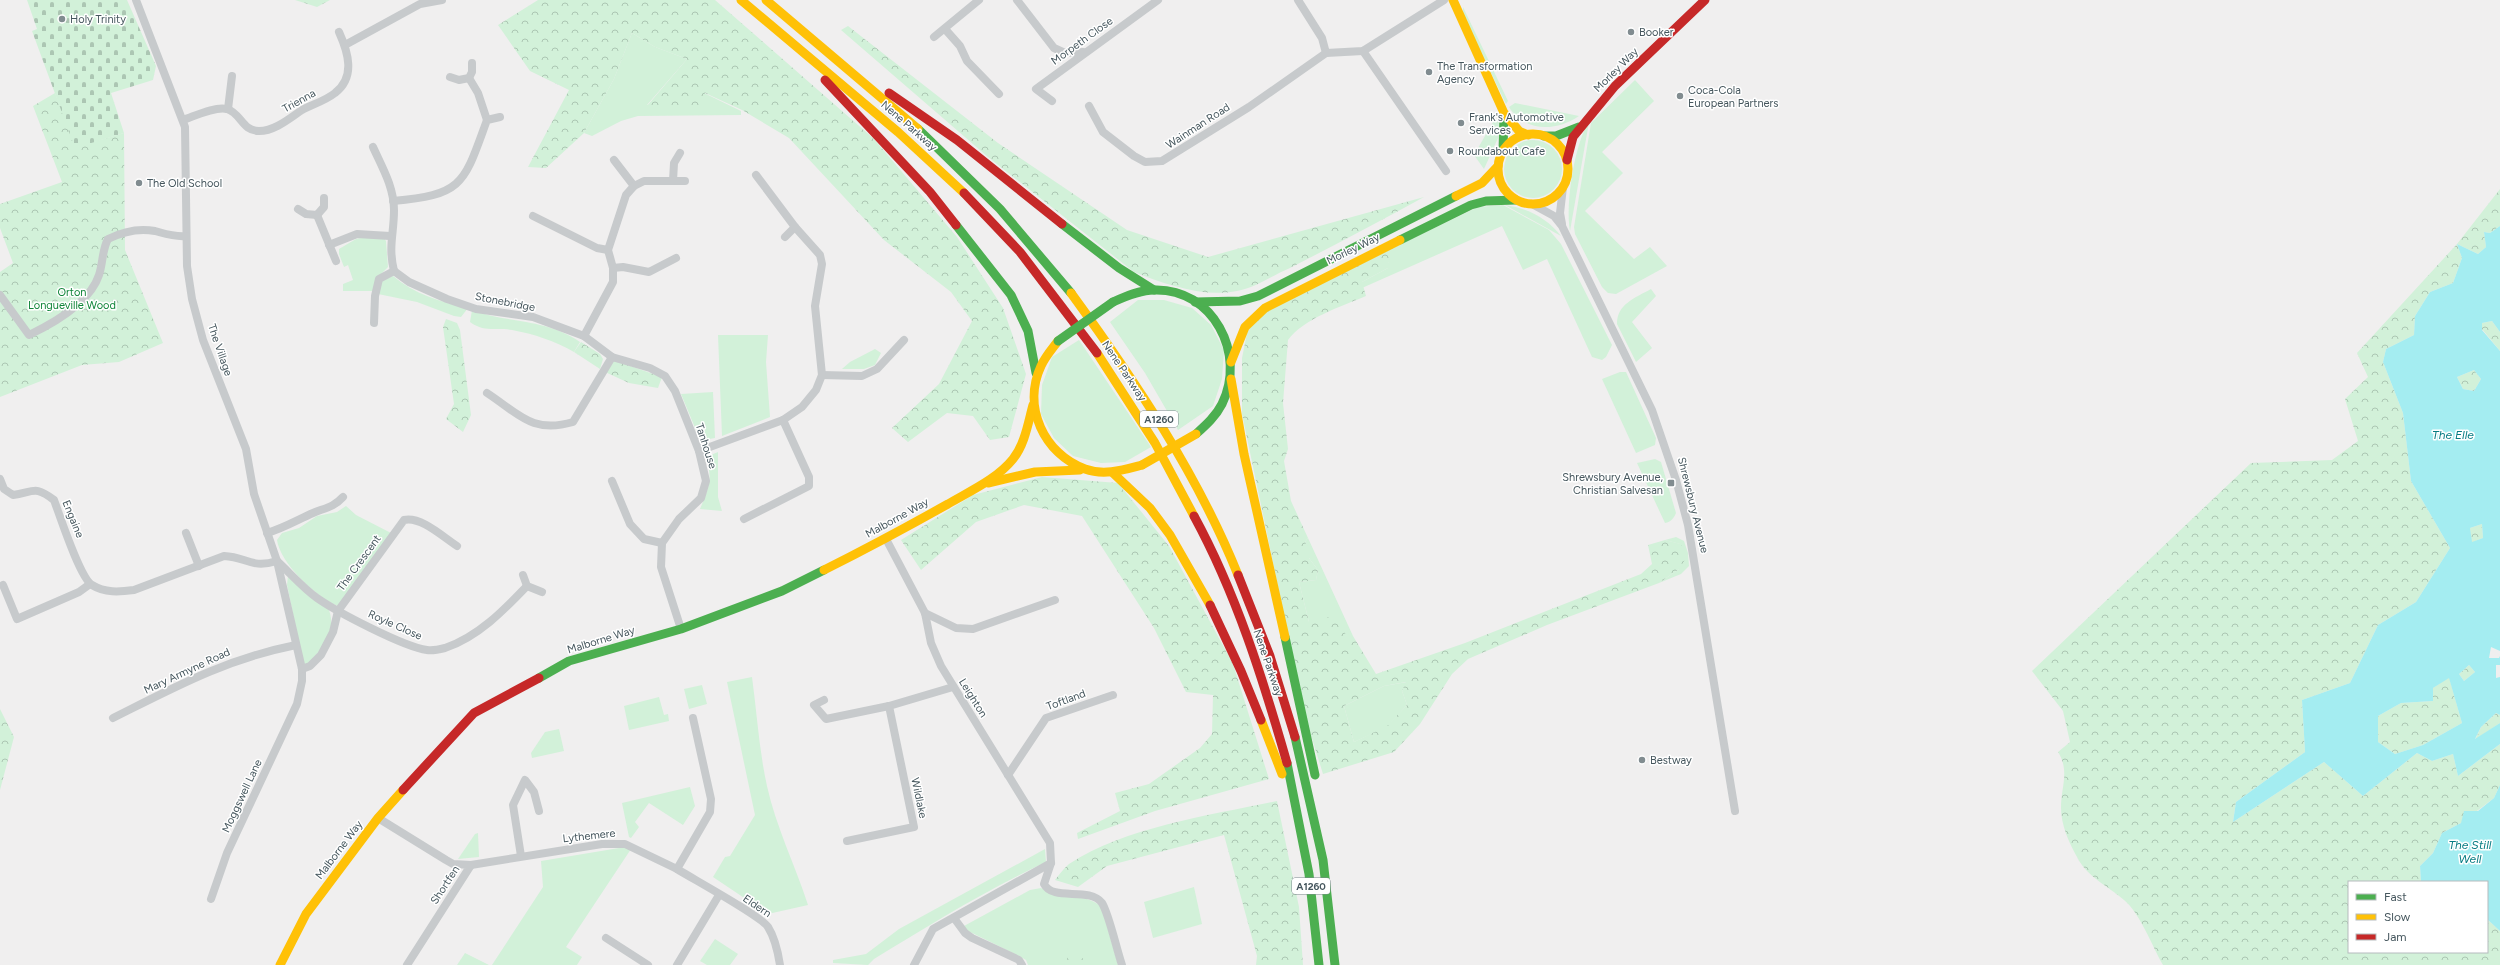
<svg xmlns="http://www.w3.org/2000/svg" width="2500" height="965" font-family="Figtree,sans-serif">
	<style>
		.grass { fill: #d2f1d9 }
		.forest { fill: url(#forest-crowns); fill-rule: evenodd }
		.cemetery { fill: url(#cemetery-stones) }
		.water { fill: #a4edf1; fill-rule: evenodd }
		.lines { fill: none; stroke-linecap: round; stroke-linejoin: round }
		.street { stroke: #c7cacc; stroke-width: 8 }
		.fast { stroke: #4caf50; stroke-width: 9 }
		.slow { stroke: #ffc107; stroke-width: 9 }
		.jam { stroke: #c62828; stroke-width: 9 }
		.fast-bridge { stroke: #4caf50; stroke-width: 9 }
		.slow-bridge { stroke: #ffc107; stroke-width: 9 }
		.poi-dot { fill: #818c90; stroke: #fff; stroke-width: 1.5 }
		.labels { text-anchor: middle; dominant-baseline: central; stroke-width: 3; stroke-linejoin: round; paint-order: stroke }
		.shield { fill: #fff; stroke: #7d898e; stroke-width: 1 }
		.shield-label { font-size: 10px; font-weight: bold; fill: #45565d }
		.poi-label { font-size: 11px; fill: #45565d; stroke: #fff; text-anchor: start }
		.street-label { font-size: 11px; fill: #45565d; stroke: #fff }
		.park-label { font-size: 11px; fill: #108539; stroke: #fff }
		.water-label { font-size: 12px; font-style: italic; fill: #067c83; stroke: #fff }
	</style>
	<defs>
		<pattern id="forest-crowns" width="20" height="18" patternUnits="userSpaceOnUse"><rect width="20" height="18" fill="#d2f1d9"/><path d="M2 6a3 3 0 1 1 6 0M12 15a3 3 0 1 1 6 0" fill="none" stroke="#acc6b3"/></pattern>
		<pattern id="cemetery-stones" width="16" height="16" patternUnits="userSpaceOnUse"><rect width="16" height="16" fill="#d2f1d9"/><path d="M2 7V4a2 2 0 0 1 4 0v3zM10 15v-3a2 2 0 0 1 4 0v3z" fill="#acc6b3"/></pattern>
	</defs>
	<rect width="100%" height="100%" fill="#f0efef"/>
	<g class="grass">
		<polygon points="1463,7 1508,101 1506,104 1463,15"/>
		<polygon points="632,33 655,47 687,59 647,105 704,93 741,111 741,115 638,116 621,121 592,136 584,133 614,79"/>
		<polygon points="1635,80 1654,101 1602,152 1623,173 1585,211 1634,259 1650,247 1667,266 1616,294 1608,293 1602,287 1575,234 1574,227 1591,123"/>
		<path d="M 1515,103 L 1579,116 C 1556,132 1524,132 1509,107 Z"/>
		<polygon points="1499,121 1498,138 1484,169 1474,155 1493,122"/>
		<path d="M 1589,122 L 1570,231 C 1565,206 1574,144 1589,122 Z"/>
		<circle cx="1533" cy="169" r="29"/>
		<polygon points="1503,205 1549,230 1561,244 1612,345 1606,357 1602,360 1592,357 1547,259 1523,270 1502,226 1362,288 1362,282 1388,268 1388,263 1395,247 1478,207"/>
		<path d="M 1505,205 C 1527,208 1547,218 1561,236 Z"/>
		<polygon points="370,236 383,237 386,241 388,267 376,279 373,291 343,291 343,284 353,280 348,265 344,267 339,254 339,249 356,239"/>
		<path d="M 393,276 C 414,294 441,302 468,308 L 461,317 L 454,316 L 417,302 L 378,294 L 381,281 Z"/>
		<path d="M 1651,289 L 1656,296 L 1632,322 L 1652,348 L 1636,362 L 1617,324 C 1617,304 1635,298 1651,289 Z"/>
		<polygon points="1138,300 1164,300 1192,308 1211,325 1224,350 1222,379 1213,406 1178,430 1145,373 1110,322"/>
		<path d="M 472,310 C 510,324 545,318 580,342 L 574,352 C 555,341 534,334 512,330 C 495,327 485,333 470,322 Z"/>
		<polygon points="718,335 768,335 766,362 770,417 722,436"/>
		<polygon points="1079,340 1151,447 1125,462 1101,463 1073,456 1054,438 1041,414 1042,385 1052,357"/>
		<polygon points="875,349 881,353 875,365 864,369 842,369 850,362"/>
		<polygon points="1620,372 1626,372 1656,438 1655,445 1636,453 1602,379"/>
		<polygon points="713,392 715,438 704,440 698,435 681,394"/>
		<path d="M 718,452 L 718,497 L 722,511 L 700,509 C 709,487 713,480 706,457 Z"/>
		<path d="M 1655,459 L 1661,462 L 1676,513 C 1674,518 1671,522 1665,523 L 1637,463 Z"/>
		<path d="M 346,506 L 356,515 L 391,533 L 338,606 C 317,598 280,563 277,540 L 282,533 L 299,528 L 317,516 L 337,512 Z"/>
		<polygon points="1676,537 1684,541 1688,553 1689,566 1681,574 1659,583 1679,569 1680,544 1665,540"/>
		<polygon points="1308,538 1353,636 1347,636 1309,622 1299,582 1316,580 1318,570 1309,558 1305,542"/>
		<path d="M 288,576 L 329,610 C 337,633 322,650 306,665 L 303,662 L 287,585 Z"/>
		<path d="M 752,677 C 757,713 759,750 767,786 C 776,827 795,865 808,905 L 768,914 L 713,877 L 725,857 L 730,856 L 755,815 L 727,682 Z"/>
		<polygon points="1407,682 1402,691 1407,705 1387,727 1354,742 1344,706 1384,686"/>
		<polygon points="702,685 707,704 689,709 684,689"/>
		<polygon points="659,697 664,715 668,714 669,721 629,730 624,706"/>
		<polygon points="559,729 564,751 532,758 531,753 545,732"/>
		<polygon points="690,787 695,806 683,825 649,803 635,822 639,827 631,838 629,837 622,803"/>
		<polygon points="478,833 479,857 458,859 475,834"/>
		<polygon points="625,847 631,849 566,947 582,957 577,965 492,965 543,887 541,861"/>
		<path d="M 1045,849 L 1046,862 C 986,890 931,924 874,959 L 868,965 L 833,963 L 833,960 L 866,954 L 899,929 Z"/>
		<polygon points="1194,887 1202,924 1153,938 1144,902"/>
		<path d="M 1041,888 C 1059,901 1087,891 1102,908 L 1118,965 L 1028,965 L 1026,960 L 1019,956 L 966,930 L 964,926 L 1030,890 Z"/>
		<polygon points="715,939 738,954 730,965 707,965 700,961"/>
		<polygon points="465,953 489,965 457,965"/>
	</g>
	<g class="forest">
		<polygon points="295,0 330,0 317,7"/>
		<polygon points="538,0 715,0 874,139 957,237 1003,308 1026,374 1009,437 990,440 973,416 947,413 908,442 892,428 939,384 972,321 951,292 884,240 789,138 742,110 705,93 703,109 647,106 687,59 655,47 632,33 614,79 584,133 546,168 528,167 569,90 530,71 498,25"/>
		<path d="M 848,26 L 998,143 L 1127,230 L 1208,257 L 1424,197 C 1380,221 1335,245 1290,268 C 1273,275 1255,288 1237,291 C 1203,298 1165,284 1134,272 L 988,157 L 841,30 Z"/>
		<polygon points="55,93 76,147 124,133 125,250 163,343 119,362 82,365 0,397 0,272 13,263 0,228 0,204 62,182 33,106"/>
		<path d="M 2500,189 L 2500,226 L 2490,233 L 2484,232 L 2486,247 L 2478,254 L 2457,244 L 2462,258 L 2453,283 L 2430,292 L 2415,316 L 2414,335 L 2386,349 L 2383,362 L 2403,413 L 2411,481 L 2450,548 L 2416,602 L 2378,625 L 2350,683 L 2302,700 L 2305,752 L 2236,802 L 2233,822 L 2324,762 L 2363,796 L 2417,753 L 2432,761 L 2453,754 L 2458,776 L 2500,744 L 2500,785 L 2494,798 L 2461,823 L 2442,833 L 2433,853 L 2420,866 L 2421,882 L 2349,882 L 2349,952 L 2487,952 L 2487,919 L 2500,931 L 2500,965 L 2163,965 C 2152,946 2140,913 2124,900 C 2108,886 2087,877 2077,857 C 2069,843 2061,825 2061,808 C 2061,787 2070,771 2058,752 L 2070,742 L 2063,711 L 2032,671 L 2251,463 L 2332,460 L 2358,441 L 2345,399 L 2368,377 L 2357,353 L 2457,244 Z"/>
		<path d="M 1395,247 L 1399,255 L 1388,263 L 1388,268 L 1362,282 L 1366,296 C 1342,306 1303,319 1288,340 L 1283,403 L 1288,449 L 1284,461 L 1291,501 L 1308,538 L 1305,542 L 1311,553 L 1309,558 L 1318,570 L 1316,580 L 1299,582 L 1309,622 L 1333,616 L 1347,636 L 1353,636 L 1376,674 L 1465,643 L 1641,574 L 1652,564 L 1648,545 L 1665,540 L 1681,544 L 1686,558 L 1679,569 L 1659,583 L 1547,625 L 1468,659 L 1452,674 L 1420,724 L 1394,752 L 1323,774 L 1305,716 L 1242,414 L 1242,358 L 1248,328 L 1259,315 ZM 1406,682 L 1402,691 L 1407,705 L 1387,726 L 1354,742 L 1344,706 L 1384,686 Z"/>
		<polygon points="446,319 457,323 460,330 471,415 463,432 446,419 454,404 443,327"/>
		<polygon points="2492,321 2500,332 2500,351 2482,329 2482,323"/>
		<polygon points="581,342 600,354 603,359 600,369 574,352"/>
		<polygon points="613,360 662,377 658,388 629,383 605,372"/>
		<polygon points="2474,370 2481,379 2474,391 2463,389 2457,377"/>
		<polygon points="1042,477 1118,483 1169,546 1233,664 1269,779 1155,811 1078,839 1077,833 1120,811 1115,793 1149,784 1200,748 1212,734 1213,695 1186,692 1154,628 1082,516 1024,505 976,522 921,570 901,540 973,495"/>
		<polygon points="2482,524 2483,538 2471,543 2470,528"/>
		<polygon points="2469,665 2475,672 2464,681 2459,674"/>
		<polygon points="2449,677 2462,723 2423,745 2395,754 2378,742 2378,716 2401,703 2433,701 2433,688"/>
		<polygon points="0,709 14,737 0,790"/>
		<polygon points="2496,713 2500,715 2500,723 2475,740 2481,727"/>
		<path d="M 1277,801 L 1299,907 L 1303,965 L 1256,965 L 1257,956 L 1224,835 L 1107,866 L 1078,887 L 1055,880 C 1059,875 1064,868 1069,864 C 1125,827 1212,815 1277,801 Z"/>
		<polygon points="1070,953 1098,965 1064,965"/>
	</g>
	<polygon class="cemetery" points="27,0 127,0 156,66 153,80 111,93 124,133 75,148 32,31 37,29"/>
	<g class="water">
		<path d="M 2500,226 L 2500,332 L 2492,321 L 2482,323 L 2482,330 L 2500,351 L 2500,651 L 2491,647 L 2489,658 L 2499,658 L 2500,656 L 2500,665 L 2496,665 L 2496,678 L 2500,677 L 2500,715 L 2496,713 L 2481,727 L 2475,739 L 2500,723 L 2500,744 L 2458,776 L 2453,754 L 2432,761 L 2417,753 L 2363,796 L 2324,762 L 2233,822 L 2236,802 L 2305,752 L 2302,700 L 2350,683 L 2378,625 L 2416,602 L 2450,548 L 2411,481 L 2403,413 L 2383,362 L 2386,349 L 2414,335 L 2415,316 L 2430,292 L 2453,283 L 2462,258 L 2457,244 L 2478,254 L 2486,247 L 2484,232 L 2490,233 ZM 2474,370 L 2481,379 L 2474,391 L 2463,389 L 2457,377 ZM 2482,524 L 2483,538 L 2472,542 L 2470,528 ZM 2469,665 L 2475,672 L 2464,681 L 2459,674 ZM 2449,678 L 2462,723 L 2423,745 L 2395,754 L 2378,742 L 2378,716 L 2401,703 L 2433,701 L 2433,688 Z"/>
		<polygon points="2500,785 2500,931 2487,919 2487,882 2421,882 2420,866 2433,853 2442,833 2461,823 2464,811 2478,811 2494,798"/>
	</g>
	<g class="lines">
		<g class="street">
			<polyline points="136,0 185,127 187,266 192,299 203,340 246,449 254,494 277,561 302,669 302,681 297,704 227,853 211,899"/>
			<polyline points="1017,0 1054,48 1065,53 1083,52"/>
			<polyline points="1298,0 1322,38 1326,53"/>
			<polyline points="945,29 960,46 967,61 999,94"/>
			<polyline points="934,37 979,0"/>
			<polyline points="345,45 420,4 442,0"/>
			<polyline points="1363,51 1446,171"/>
			<polyline points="450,77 459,80 469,78 472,72 472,63"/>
			<polyline points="469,78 478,93 487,120"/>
			<polyline points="1052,101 1036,89 1158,0"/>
			<polyline points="1089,106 1103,132 1134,156 1145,162 1162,161 1249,107 1326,53 1363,51 1444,0"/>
			<polyline points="228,109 232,76"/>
			<path d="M 183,120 C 195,116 215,106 227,109 C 241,113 242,131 259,131 C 275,131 290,118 302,110 C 313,104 325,101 335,93 C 356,77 348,52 339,32"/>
			<path d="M 373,147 C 382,167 394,187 394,210 C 394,234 388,246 394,271"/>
			<polyline points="614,160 634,186"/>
			<polyline points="673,181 674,163 680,153"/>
			<path d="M 393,201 C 464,195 464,183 487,120 L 500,117"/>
			<polyline points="1532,204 1554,216 1562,226 1652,410 1676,480 1688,525 1735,811"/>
			<polyline points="298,209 306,214 317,215 324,207 324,198"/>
			<polyline points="317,215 336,261"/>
			<polyline points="533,216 597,248 608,250"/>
			<polyline points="1562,224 1560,213 1563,187"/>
			<polyline points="785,237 795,227"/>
			<polyline points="329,245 357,234 390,236"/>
			<polyline points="613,268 623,267 649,272 676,258"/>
			<polyline points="394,271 409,282 447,299 476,309 533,317 584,336 612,357 650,368 665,376 675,391 699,451 706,481 701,498 679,519 662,543 661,567 681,629"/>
			<path d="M 0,295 L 29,335 C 54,323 90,303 99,275 C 103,263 102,250 108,239 C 122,232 139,228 155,231 C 166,234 174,237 186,236"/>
			<polyline points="374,323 375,296 379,279 394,271"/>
			<polyline points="584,336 613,282 613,268 608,250 626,195 634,186 644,181 685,181"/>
			<polyline points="822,375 862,376 877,369 904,340"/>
			<path d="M 487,393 C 519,414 532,434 573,422 L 612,357"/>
			<polyline points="699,451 783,420 802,407 816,390 822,375 815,306 822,264 820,255 795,227 756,175"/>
			<path d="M 0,479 L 4,489 L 13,495 C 34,492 35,485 54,500 C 60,516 80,578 92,585 C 105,593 119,592 134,590 L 224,556 C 247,557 251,569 277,561 C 290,573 303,588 317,598 C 337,612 404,647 427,650 C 432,651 441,649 445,648 C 478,637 504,610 527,586"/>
			<polyline points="612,481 630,524 644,539 662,543"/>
			<polyline points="744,519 809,486 809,477 783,420"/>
			<polyline points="186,533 199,566"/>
			<path d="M 267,533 C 284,528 297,520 313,513 C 325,508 334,507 343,497"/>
			<path d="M 886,539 L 925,613 L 931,643 L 941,666 L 1050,843 L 1051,863 L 1044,884 C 1053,902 1089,886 1102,903 C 1109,914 1117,951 1122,965"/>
			<polyline points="523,575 527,586 542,592"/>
			<polyline points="3,585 17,619 79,592 90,584"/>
			<polyline points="925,613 956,628 973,629 1055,600"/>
			<path d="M 302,669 L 310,666 L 321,655 L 333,632 L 338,611 L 404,520 C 421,516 443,537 457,546"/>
			<polyline points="824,700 814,705 826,719 889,706 953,687"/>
			<path d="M 113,718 C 175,687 226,659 296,645"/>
			<polyline points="1008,775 1046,718 1113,695"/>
			<polyline points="378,818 446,860 453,864 471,865 407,965"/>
			<polyline points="847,841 914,827 889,706"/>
			<polyline points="521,856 513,805 525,780 534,792 539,811"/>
			<polyline points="471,865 602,844 625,844 677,869 710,812 711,799 693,718"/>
			<path d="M 677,869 C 693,879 761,916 768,927 C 775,938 778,952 780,965"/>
			<polyline points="954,918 965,933 972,938 1019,960 1022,965"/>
			<polyline points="606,938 648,965"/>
			<polyline points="677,965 719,895"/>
			<polyline points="914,965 933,929 1051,863"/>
		</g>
		<g class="fast">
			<polyline points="918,129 1000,209 1071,293"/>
			<polyline points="1544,136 1556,136 1579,127"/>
			<polyline points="1503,151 1504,114"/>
			<polyline points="1062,224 1119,268 1154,290"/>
			<polyline points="956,225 1011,295 1028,331 1036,373"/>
			<polyline points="1400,240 1471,205 1486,201 1516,200"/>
			<path d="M 1113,302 C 1126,296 1140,290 1154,290 C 1213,288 1247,354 1222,404 C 1216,416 1206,425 1196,434"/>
			<polyline points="1195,302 1240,301 1258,296 1456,196"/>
			<polyline points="1285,637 1315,775"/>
			<polyline points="539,678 569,661 681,629 782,591 824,570"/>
			<polyline points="1295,737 1323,860 1335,965"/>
			<polyline points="1287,763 1309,874 1319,965"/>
		</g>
		<g class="slow">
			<polyline points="741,0 898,132 964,193"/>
			<polyline points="766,0 918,129"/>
			<polyline points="1453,0 1504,113 1519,131 1528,135"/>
			<circle cx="1533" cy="169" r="35"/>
			<polyline points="1456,196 1482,183 1498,166"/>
			<path d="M 1071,293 C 1135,381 1197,473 1238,575"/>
			<path d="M 1058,341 C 1052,349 1045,357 1041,366 C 1022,407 1044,454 1085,469 C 1104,476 1123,470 1142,465"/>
			<polyline points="1097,353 1155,443 1194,516"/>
			<polyline points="1231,362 1245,327 1265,308 1400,240"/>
			<polyline points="1231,379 1244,454 1285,637"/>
			<polyline points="1113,473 1150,508 1170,535 1210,605"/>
			<polyline points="988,483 1035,472 1080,470"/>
			<path d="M 824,570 C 866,549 907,527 948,504 C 970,491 997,479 1013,459 C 1025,444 1028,423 1033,405"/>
			<polyline points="1261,720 1282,774"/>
			<polyline points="280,965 306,914 378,818 403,790"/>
		</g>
		<g class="jam">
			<polyline points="825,80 930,192 956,225"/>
			<polyline points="889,93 957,140 1062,224"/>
			<polyline points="1567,160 1573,137 1615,86 1705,0"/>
			<polyline points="964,193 1020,252 1097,353"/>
			<path d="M 1194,516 C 1236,593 1263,679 1287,763"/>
			<polyline points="1238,575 1270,656 1295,737"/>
			<polyline points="1210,605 1241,671 1261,720"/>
			<polyline points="403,790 474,713 539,678"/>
		</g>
		<polyline class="fast-bridge" points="1058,341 1113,302"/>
		<polyline class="slow-bridge" points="1142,465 1196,434"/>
	</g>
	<g class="poi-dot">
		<circle cx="62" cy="19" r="4"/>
		<circle cx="1631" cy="32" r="4"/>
		<circle cx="1429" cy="72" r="4"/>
		<circle cx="1680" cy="96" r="4"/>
		<circle cx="1461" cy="123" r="4"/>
		<circle cx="1450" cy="151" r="4"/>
		<circle cx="139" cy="183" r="4"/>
		<rect x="1667" y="479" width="8" height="8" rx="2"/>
		<circle cx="1642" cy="760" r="4"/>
	</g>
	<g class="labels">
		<g class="shield">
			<rect x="1140" y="411" width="38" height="16" rx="3"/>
			<rect x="1292" y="878" width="38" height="16" rx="3"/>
		</g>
		<g class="shield-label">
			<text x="1159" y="419">A1260</text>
			<text x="1311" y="886">A1260</text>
		</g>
		<g class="poi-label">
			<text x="70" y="19">Holy Trinity</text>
			<text x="1639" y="32">Booker</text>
			<text x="1437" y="66">The Transformation<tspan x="1437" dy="13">Agency</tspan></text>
			<text x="1688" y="90">Coca-Cola<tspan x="1688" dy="13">European Partners</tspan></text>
			<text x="1469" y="117">Frank's Automotive<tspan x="1469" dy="13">Services</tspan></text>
			<text x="1458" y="151">Roundabout Cafe</text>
			<text x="147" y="183">The Old School</text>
			<text x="1663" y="477" text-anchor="end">Shrewsbury Avenue,<tspan x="1663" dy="13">Christian Salvesan</tspan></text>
			<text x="1650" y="760">Bestway</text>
		</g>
		<g class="street-label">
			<text transform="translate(1082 41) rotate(-36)">Morpeth Close</text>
			<text transform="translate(1616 70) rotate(-45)">Morley Way</text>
			<text transform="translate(299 101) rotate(-29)">Trienna</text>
			<text transform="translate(909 126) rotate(41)">Nene Parkway</text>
			<text transform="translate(1198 126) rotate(-33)">Wainman Road</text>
			<text transform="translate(1353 249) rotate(-26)">Morley Way</text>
			<text transform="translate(505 302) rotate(11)">Stonebridge</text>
			<text transform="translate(220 350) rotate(71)">The Village</text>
			<text transform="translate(1124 371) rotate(56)">Nene Parkway</text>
			<text transform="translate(706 446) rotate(72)">Tanhouse</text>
			<text transform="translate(1693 505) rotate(76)">Shrewsbury Avenue</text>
			<text transform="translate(897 518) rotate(-29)">Malborne Way</text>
			<text transform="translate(73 519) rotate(68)">Engaine</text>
			<text transform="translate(359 563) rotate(-54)">The Crescent</text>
			<text transform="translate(395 625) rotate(24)">Royle Close</text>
			<text transform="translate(601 640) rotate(-17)">Malborne Way</text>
			<text transform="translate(1268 663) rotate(71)">Nene Parkway</text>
			<text transform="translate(187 671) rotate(-25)">Mary Armyne Road</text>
			<text transform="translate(973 698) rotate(58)">Leighton</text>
			<text transform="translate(1066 700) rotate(-20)">Toftland</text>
			<text transform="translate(242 796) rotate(-65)">Moggswell Lane</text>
			<text transform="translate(919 798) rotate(78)">Wildlake</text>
			<text transform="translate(589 836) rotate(-6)">Lythemere</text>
			<text transform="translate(339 850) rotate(-53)">Malborne Way</text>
			<text transform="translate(445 885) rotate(-57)">Shortfen</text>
			<text transform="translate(757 906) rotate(34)">Eldern</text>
		</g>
		<g class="park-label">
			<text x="72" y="292">Orton<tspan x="72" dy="13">Longueville Wood</tspan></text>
		</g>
		<g class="water-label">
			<text x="2453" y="435">The Elle</text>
			<text x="2470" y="845">The Still<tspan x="2470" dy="14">Well</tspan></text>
		</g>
	</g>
	<rect x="2348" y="881" width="140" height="72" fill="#ffffff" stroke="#b5bbbe"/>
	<rect x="2356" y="894" width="20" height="6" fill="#4caf50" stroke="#b5bbbe"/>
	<text x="2384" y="901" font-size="12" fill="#45565d">Fast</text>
	<rect x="2356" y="914" width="20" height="6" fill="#ffc107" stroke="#b5bbbe"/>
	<text x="2384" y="921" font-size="12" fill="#45565d">Slow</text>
	<rect x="2356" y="934" width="20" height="6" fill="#c62828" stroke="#b5bbbe"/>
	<text x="2384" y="941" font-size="12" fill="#45565d">Jam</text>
</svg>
